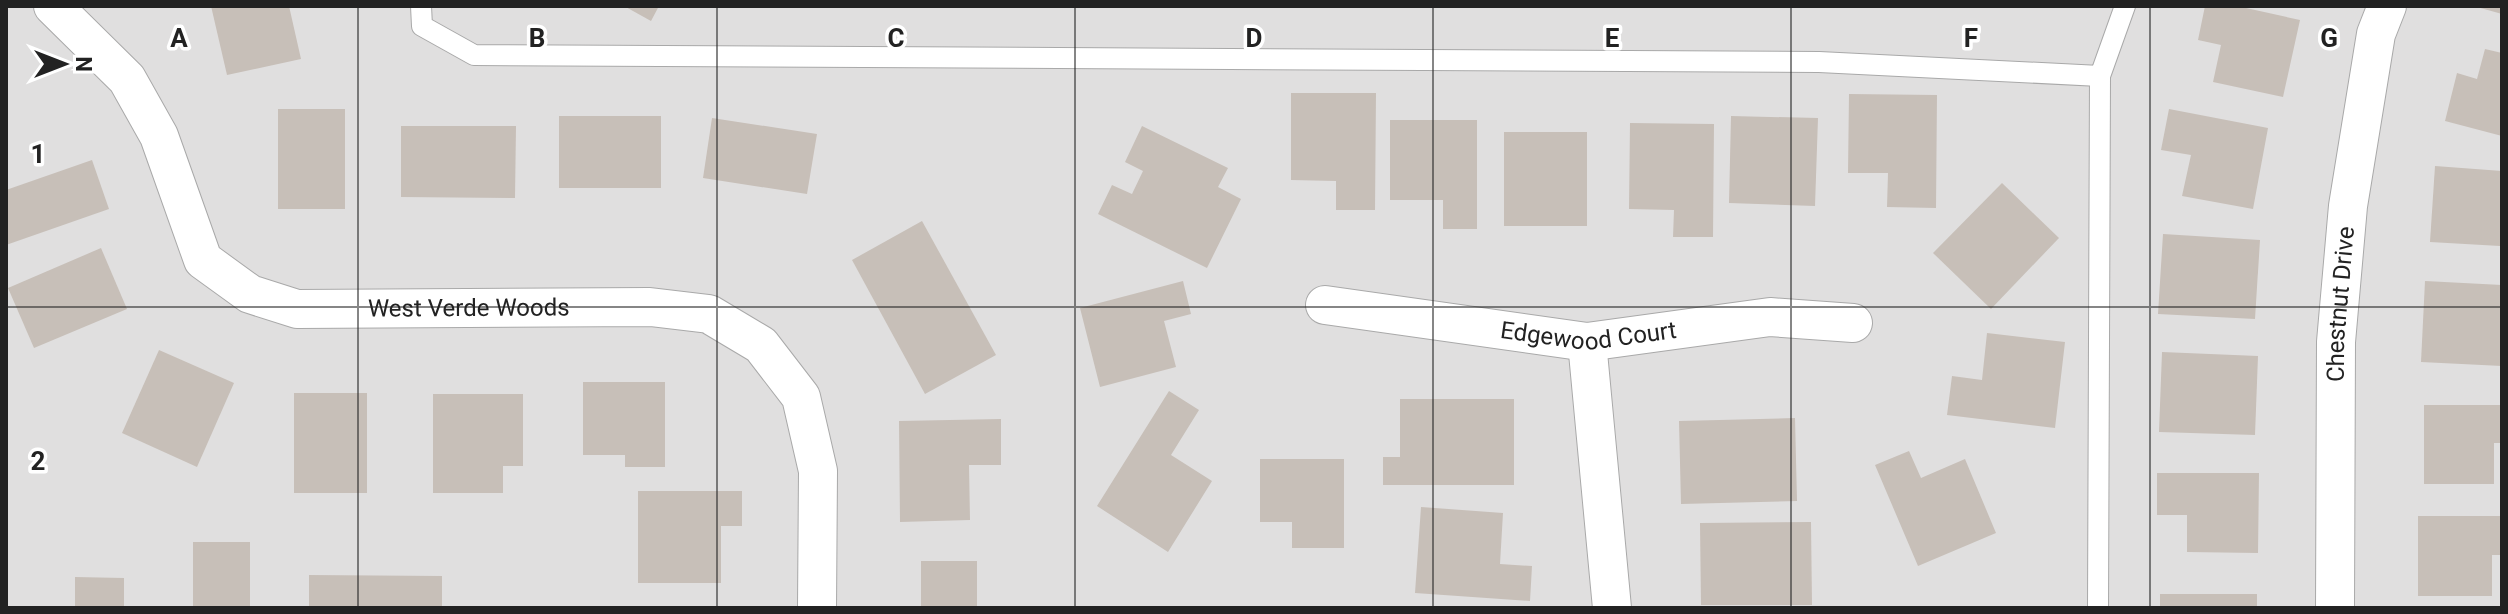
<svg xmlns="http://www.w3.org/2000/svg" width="2508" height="614" font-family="Roboto,sans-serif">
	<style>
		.residential { fill: #e0dfdf }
		.building { fill: #c7bfb8 }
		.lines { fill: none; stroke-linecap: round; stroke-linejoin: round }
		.service-casing { stroke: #a9a9a9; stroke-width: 22 }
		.minor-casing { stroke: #a9a9a9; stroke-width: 40 }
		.service { stroke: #fff; stroke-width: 20 }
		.minor { stroke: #fff; stroke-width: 38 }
		.grid { fill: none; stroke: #222; stroke-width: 2; stroke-opacity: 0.55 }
		.labels { text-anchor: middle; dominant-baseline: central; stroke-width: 7; stroke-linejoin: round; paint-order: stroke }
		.street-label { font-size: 24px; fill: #222; stroke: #fff }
		.grid-label { font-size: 26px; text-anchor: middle; font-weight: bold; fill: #222; stroke: #fff; stroke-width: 7; stroke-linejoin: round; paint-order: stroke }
	</style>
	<rect width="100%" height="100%" fill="#f2efe9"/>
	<rect class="residential" x="6" y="6" width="2496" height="602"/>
	<g class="building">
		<polygon points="211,6 289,6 301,59 227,75"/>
		<polygon points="624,6 659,6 651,21"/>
		<polygon points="2205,6 2237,6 2300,20 2283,97 2213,82 2221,45 2198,40"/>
		<polygon points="2477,6 2502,6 2502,14 2477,7"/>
		<polygon points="2485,49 2502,53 2502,136 2445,121 2457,73 2477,79"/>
		<polygon points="1291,93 1376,93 1375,210 1336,210 1336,181 1291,180"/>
		<polygon points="1849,94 1937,95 1936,208 1887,207 1888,173 1848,173"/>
		<rect x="278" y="109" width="67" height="100"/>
		<polygon points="2169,109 2268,128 2253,209 2182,196 2191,155 2161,150"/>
		<rect x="559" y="116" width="102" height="72"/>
		<polygon points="1731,116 1818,118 1815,206 1729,203"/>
		<polygon points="712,118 817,134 807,194 703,178"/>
		<polygon points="1390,120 1477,120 1477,229 1443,229 1443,200 1390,200"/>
		<polygon points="1630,123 1714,124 1713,237 1673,237 1674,210 1629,209"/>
		<polygon points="401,126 516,126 515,198 401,197"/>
		<polygon points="1142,126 1228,168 1218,187 1241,199 1207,268 1098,214 1112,185 1132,194 1143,171 1125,162"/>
		<rect x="1504" y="132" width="83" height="94"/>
		<polygon points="92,160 109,209 6,245 6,190"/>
		<polygon points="2435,166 2502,171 2500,246 2430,242"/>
		<polygon points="2002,183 2059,238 1991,309 1933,253"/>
		<polygon points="922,221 996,355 925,394 852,260"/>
		<polygon points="2163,234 2260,240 2255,319 2158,314"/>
		<polygon points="101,248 127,309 34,348 8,288"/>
		<polygon points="1183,281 1191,314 1164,321 1176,367 1100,387 1080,308"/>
		<polygon points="2425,281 2502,285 2502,366 2421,362"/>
		<polygon points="1987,333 2065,342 2055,428 1947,415 1952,376 1982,380"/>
		<polygon points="159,350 234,383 197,467 122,433"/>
		<polygon points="2162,352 2258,356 2255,435 2159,432"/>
		<polygon points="583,382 665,382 665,467 625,467 625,455 583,455"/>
		<polygon points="1169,391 1199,410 1171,455 1212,481 1168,552 1097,506"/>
		<rect x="294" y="393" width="73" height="100"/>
		<polygon points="433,394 523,394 523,466 503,466 503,493 433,493"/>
		<polygon points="1400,399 1514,399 1514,485 1383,485 1383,457 1400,457"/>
		<polygon points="2424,405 2502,405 2502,443 2494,443 2494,484 2424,484"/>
		<polygon points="1795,418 1797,501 1681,504 1679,421"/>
		<polygon points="1001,419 1001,465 969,465 970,520 900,522 899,421"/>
		<polygon points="1909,451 1921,478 1965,459 1996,533 1918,566 1875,465"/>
		<polygon points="1260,459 1344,459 1344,548 1292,548 1292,522 1260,522"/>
		<polygon points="2157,473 2259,473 2258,553 2187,552 2187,515 2157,515"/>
		<polygon points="638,491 742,491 742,526 721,526 721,583 638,583"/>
		<polygon points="1421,507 1503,513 1500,564 1532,566 1530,601 1415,593"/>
		<polygon points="2418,516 2502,516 2502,555 2492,555 2492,596 2418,596"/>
		<polygon points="1811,522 1812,605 1701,605 1700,523"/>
		<rect x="193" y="542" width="57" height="66"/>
		<rect x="921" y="561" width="56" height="47"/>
		<polygon points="309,575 442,576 442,608 309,608"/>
		<polygon points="75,577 124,578 124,608 75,608"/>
		<rect x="2160" y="594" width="97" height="14"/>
	</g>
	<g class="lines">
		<g class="service-casing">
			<g id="service">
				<polyline points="421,6 422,26 474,55 1819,62 2100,76 2125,6"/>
				<polyline points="2098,608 2100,76"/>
			</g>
		</g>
		<g class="minor-casing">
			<g id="minor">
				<path id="s1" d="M 53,6 L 127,79 L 159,136 L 203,260 L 250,294 L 297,309 L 650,307 L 709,314 L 761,345 L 801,397 L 818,471 L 817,608"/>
				<path id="s2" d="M 1325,305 L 1587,342 L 1770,317 L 1853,323"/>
				<polyline points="1587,342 1612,608"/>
				<path id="s3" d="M 2335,608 L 2336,342 L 2348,206 L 2376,34 L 2387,6"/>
			</g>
		</g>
		<use href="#service" class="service"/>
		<use href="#minor" class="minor"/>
	</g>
	<path class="grid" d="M 358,6 L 358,608M 717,6 L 717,608M 1075,6 L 1075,608M 1433,6 L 1433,608M 1791,6 L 1791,608M 2150,6 L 2150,608M 6,307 L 2502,307"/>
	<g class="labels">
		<g class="street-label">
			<text stroke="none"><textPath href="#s3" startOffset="304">Chestnut Drive</textPath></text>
			<text stroke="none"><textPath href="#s1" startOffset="580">West Verde Woods</textPath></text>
			<text stroke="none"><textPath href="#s2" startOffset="266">Edgewood Court</textPath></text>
		</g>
	</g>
	<g class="grid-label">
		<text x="179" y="47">A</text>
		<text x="537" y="47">B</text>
		<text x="896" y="47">C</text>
		<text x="1254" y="47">D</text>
		<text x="1612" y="47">E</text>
		<text x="1971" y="47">F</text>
		<text x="2329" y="47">G</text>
		<text x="38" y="163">1</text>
		<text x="38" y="470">2</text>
	</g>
	<rect width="2508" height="614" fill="none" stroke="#222222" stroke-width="16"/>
	<g transform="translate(64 64) rotate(90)" stroke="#ffffff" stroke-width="6" paint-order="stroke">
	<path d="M0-6L14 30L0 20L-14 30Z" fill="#222222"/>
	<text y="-12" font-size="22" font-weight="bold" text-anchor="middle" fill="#222222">N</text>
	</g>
</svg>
